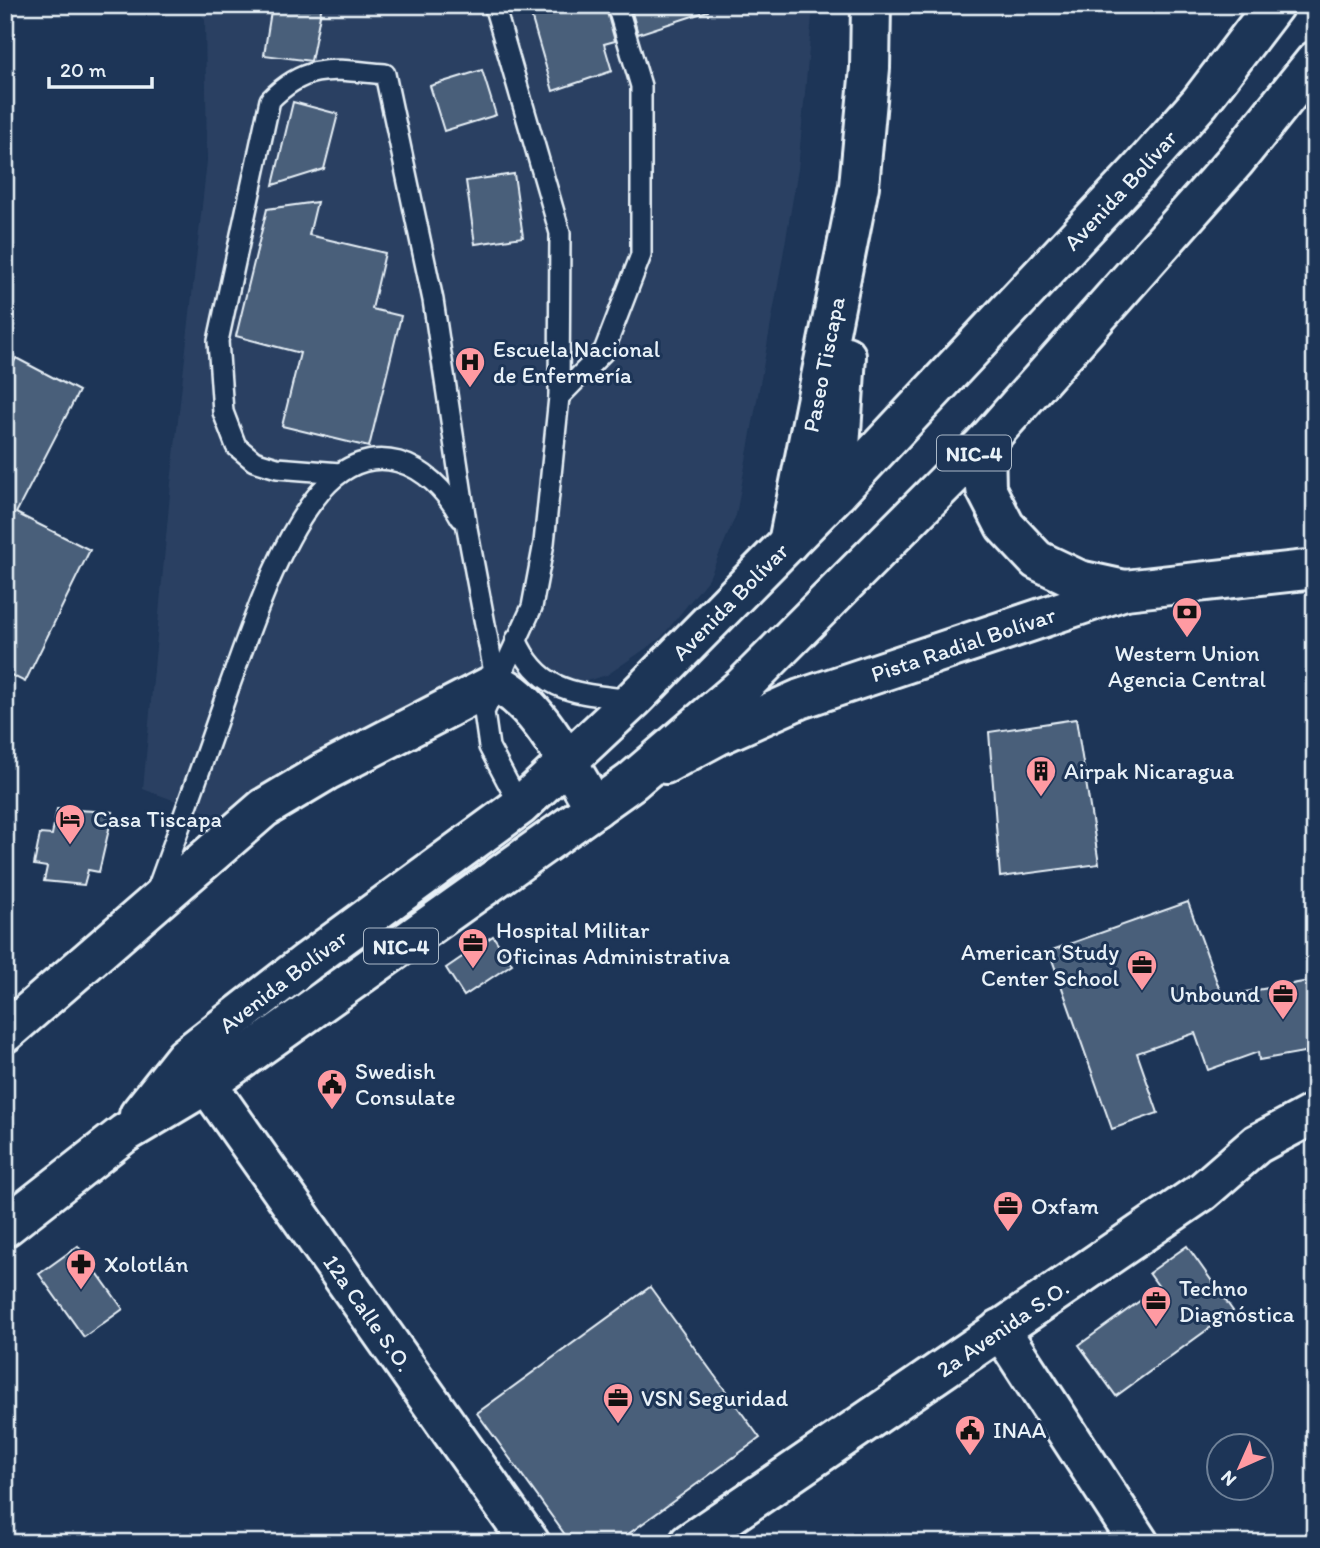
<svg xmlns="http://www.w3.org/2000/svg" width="1320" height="1548" font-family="Itim,sans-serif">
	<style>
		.built { fill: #2a4162 }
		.building { fill: #495e7a; stroke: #e8f1f8; stroke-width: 2 }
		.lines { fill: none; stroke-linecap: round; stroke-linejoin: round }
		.service-casing { stroke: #e8f1f8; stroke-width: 24 }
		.minor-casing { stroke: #e8f1f8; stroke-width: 44 }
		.tertiary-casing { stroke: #e8f1f8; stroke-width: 44 }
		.trunk-casing { stroke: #e8f1f8; stroke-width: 44 }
		.service { stroke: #1d3557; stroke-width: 19 }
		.minor { stroke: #1d3557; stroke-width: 38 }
		.tertiary { stroke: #1d3557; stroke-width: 38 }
		.trunk { stroke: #1d3557; stroke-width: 38 }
		.labels { text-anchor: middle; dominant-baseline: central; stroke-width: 6; stroke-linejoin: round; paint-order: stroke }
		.shield { fill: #1d3557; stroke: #abb9c8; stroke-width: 2 }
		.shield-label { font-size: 21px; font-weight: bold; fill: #e8f1f8 }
		.street-label { font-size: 23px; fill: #e8f1f8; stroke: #1d3557 }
		.poi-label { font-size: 23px; fill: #e8f1f8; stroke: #1d3557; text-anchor: start }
	</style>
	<rect width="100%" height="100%" fill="#1d3557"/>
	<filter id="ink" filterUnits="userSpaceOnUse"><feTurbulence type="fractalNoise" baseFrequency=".0143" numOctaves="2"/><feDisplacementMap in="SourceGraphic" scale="14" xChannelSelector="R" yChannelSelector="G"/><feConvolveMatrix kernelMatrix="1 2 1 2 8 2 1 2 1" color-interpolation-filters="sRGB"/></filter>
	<g filter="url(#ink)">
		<polygon class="built" points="193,5 813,5 798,169 776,296 736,515 709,578 661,638 607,675 452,719 353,738 220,817 143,789 171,483 207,161 205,19"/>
		<g class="building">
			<polygon points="272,5 322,5 311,61 264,55"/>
			<polygon points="528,5 605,5 615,41 604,44 612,71 553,91"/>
			<polygon points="630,5 707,5 708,11 638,34"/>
			<polygon points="482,70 496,115 444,131 430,86"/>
			<polygon points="293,102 338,114 324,169 273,185"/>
			<polygon points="514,174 523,237 475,244 466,181"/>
			<polygon points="317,202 309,235 385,253 372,309 401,316 369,447 282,426 300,353 236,336 267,209"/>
			<polygon points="16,358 79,391 16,513 90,550 25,682 5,672 5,379"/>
			<polygon points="1076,719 1099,864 1000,877 989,732"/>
			<polygon points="57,809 113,812 99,872 88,870 84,885 44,881 47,867 34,865 40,834 52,835"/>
			<polygon points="1188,902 1222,996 1315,980 1315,1050 1259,1060 1258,1052 1208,1070 1195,1033 1137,1053 1158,1113 1112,1129 1049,951"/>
			<polygon points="493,936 512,964 464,996 446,968"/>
			<polygon points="78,1246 123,1309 84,1337 39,1274"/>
			<polygon points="1187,1246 1233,1311 1116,1396 1079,1345 1159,1287 1149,1273"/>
			<polygon points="650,1287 760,1438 616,1543 571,1543 477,1413"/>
		</g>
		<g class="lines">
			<g class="service-casing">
				<g id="service">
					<polyline points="494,5 560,233 559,397"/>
					<path d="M 340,473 L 277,468 L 254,461 L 236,446 L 223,412 L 218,341 L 270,100 C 308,61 336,70 385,74 L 433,300 L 467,528 L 496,683"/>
					<path d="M 516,639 C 540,695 579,693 632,700"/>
					<polyline points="520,806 489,747 484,712 532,607 544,543 559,397 604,351 641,255 641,86 617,5"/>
					<path d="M 156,892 C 181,824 205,756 229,687 C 251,627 279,540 321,491 C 371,434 430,461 461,518"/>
				</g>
			</g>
			<g class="minor-casing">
				<g id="minor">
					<path d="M 5,1033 L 264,808 L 326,771 L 496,683 C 538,701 571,770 595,808"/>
					<path id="s1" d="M 207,1084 L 530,1543"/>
					<polyline points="1000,1329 1139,1543"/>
					<path id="s2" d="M 689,1543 L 1203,1191 L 1257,1144 L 1315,1113"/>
				</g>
			</g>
			<g class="tertiary-casing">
				<g id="tertiary">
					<polyline points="837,493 846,356"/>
					<path id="s3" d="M 788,543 L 859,186 L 870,68 L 871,5"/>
					<path id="s4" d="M 665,764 L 717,736 L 800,699 L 1125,590 L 1315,569"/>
				</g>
			</g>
			<g class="trunk-casing">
				<g id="trunk">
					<polyline points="985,443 986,489 1005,526 1037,560 1079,580 1125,590"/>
					<path id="s5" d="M 139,1115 L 185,1057 L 307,962 L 520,806 L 633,700 L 837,493 L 1138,172 L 1200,102 L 1274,5"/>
					<polyline points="5,1227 125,1133 207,1084 631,782 743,686 985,443 1235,161 1315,61"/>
				</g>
			</g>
			<use href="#service" class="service"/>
			<use href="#minor" class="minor"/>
			<use href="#tertiary" class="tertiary"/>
			<use href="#trunk" class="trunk"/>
		</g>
	</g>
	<defs>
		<g id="hospital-pin" transform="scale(1.575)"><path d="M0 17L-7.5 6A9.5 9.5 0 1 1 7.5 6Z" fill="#ff9aa2" stroke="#1d3557"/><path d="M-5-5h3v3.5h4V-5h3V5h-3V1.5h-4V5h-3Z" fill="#111"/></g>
		<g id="bank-pin" transform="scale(1.575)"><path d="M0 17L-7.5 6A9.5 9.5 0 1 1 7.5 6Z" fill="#ff9aa2" stroke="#1d3557"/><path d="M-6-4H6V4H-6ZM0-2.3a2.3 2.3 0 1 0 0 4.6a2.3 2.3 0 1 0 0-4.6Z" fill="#111"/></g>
		<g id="building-pin" transform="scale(1.575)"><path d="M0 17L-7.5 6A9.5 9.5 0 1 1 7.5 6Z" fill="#ff9aa2" stroke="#1d3557"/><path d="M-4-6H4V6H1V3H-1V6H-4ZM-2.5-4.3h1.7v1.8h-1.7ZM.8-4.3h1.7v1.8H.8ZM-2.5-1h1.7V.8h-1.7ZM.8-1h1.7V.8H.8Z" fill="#111"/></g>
		<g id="hotel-pin" transform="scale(1.575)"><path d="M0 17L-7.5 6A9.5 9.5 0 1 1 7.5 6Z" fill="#ff9aa2" stroke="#1d3557"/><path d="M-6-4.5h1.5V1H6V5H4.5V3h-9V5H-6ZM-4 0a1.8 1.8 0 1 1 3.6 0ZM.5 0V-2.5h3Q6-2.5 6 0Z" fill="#111"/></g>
		<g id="office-pin" transform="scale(1.575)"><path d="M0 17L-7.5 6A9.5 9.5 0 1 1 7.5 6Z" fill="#ff9aa2" stroke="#1d3557"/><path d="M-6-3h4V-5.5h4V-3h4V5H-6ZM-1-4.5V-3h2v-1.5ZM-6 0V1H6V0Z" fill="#111"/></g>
		<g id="civic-pin" transform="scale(1.575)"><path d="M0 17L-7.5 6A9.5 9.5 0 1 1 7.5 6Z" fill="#ff9aa2" stroke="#1d3557"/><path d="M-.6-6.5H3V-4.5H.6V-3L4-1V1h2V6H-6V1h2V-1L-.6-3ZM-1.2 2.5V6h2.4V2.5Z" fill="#111"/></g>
		<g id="pharmacy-pin" transform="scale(1.575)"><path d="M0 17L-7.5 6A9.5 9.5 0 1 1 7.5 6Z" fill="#ff9aa2" stroke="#1d3557"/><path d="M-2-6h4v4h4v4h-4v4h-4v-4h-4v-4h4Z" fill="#111"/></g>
	</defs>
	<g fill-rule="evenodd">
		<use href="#hospital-pin" x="470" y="362"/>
		<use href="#bank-pin" x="1187" y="612"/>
		<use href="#building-pin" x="1041" y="771"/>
		<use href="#hotel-pin" x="70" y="819"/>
		<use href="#office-pin" x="473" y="943"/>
		<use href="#office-pin" x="1142" y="965"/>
		<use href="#office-pin" x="1283" y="994"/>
		<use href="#civic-pin" x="332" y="1084"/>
		<use href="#office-pin" x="1008" y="1206"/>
		<use href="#pharmacy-pin" x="81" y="1264"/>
		<use href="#office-pin" x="1156" y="1301"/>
		<use href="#office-pin" x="618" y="1398"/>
		<use href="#civic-pin" x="970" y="1430"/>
	</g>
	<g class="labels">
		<g class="shield">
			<rect x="937" y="435.5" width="74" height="35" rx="5"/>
			<rect x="364" y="928.5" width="74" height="35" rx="5"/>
		</g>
		<g class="shield-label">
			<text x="974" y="453">NIC-4</text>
			<text x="401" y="946">NIC-4</text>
		</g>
		<g class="street-label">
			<text stroke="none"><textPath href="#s5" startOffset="1353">Avenida Bolívar</textPath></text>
			<text stroke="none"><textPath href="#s3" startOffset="182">Paseo Tiscapa</textPath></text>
			<text stroke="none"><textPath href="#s5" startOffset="786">Avenida Bolívar</textPath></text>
			<text stroke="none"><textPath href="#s4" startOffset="322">Pista Radial Bolívar</textPath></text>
			<text stroke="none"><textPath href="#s5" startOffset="198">Avenida Bolívar</textPath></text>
			<text stroke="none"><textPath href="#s1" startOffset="280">12a Calle S.O.</textPath></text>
			<text stroke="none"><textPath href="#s2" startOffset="380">2a Avenida S.O.</textPath></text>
		</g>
		<g class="poi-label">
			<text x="493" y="349">Escuela Nacional<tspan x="493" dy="26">de Enfermería</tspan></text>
			<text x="1187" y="653" text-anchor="middle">Western Union<tspan x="1187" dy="26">Agencia Central</tspan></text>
			<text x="1064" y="771">Airpak Nicaragua</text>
			<text x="93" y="819">Casa Tiscapa</text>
			<text x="496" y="930">Hospital Militar<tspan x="496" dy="26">Oficinas Administrativa</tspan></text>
			<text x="1119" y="952" text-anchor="end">American Study<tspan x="1119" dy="26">Center School</tspan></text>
			<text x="1260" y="994" text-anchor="end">Unbound</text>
			<text x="355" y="1071">Swedish<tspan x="355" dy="26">Consulate</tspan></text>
			<text x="1031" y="1206">Oxfam</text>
			<text x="104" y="1264">Xolotlán</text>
			<text x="1179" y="1288">Techno<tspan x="1179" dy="26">Diagnóstica</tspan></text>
			<text x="641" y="1398">VSN Seguridad</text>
			<text x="993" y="1430">INAA</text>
		</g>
	</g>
	<rect width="1320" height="1548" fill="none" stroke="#1d3557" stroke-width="28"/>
	<rect x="14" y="14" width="1292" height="1520" fill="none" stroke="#e8f1f8" stroke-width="2.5" filter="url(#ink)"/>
	<g transform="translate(1240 1467) rotate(225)"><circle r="33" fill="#1d3557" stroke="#6e8097" stroke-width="2"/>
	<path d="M0-5L12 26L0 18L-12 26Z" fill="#ff9aa2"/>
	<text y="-10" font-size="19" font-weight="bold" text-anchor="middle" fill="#e8f1f8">N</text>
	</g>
	<path d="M49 77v10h103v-10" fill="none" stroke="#e8f1f8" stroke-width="3.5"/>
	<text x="60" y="77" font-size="21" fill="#e8f1f8" stroke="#1d3557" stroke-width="5" paint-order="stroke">20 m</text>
</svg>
